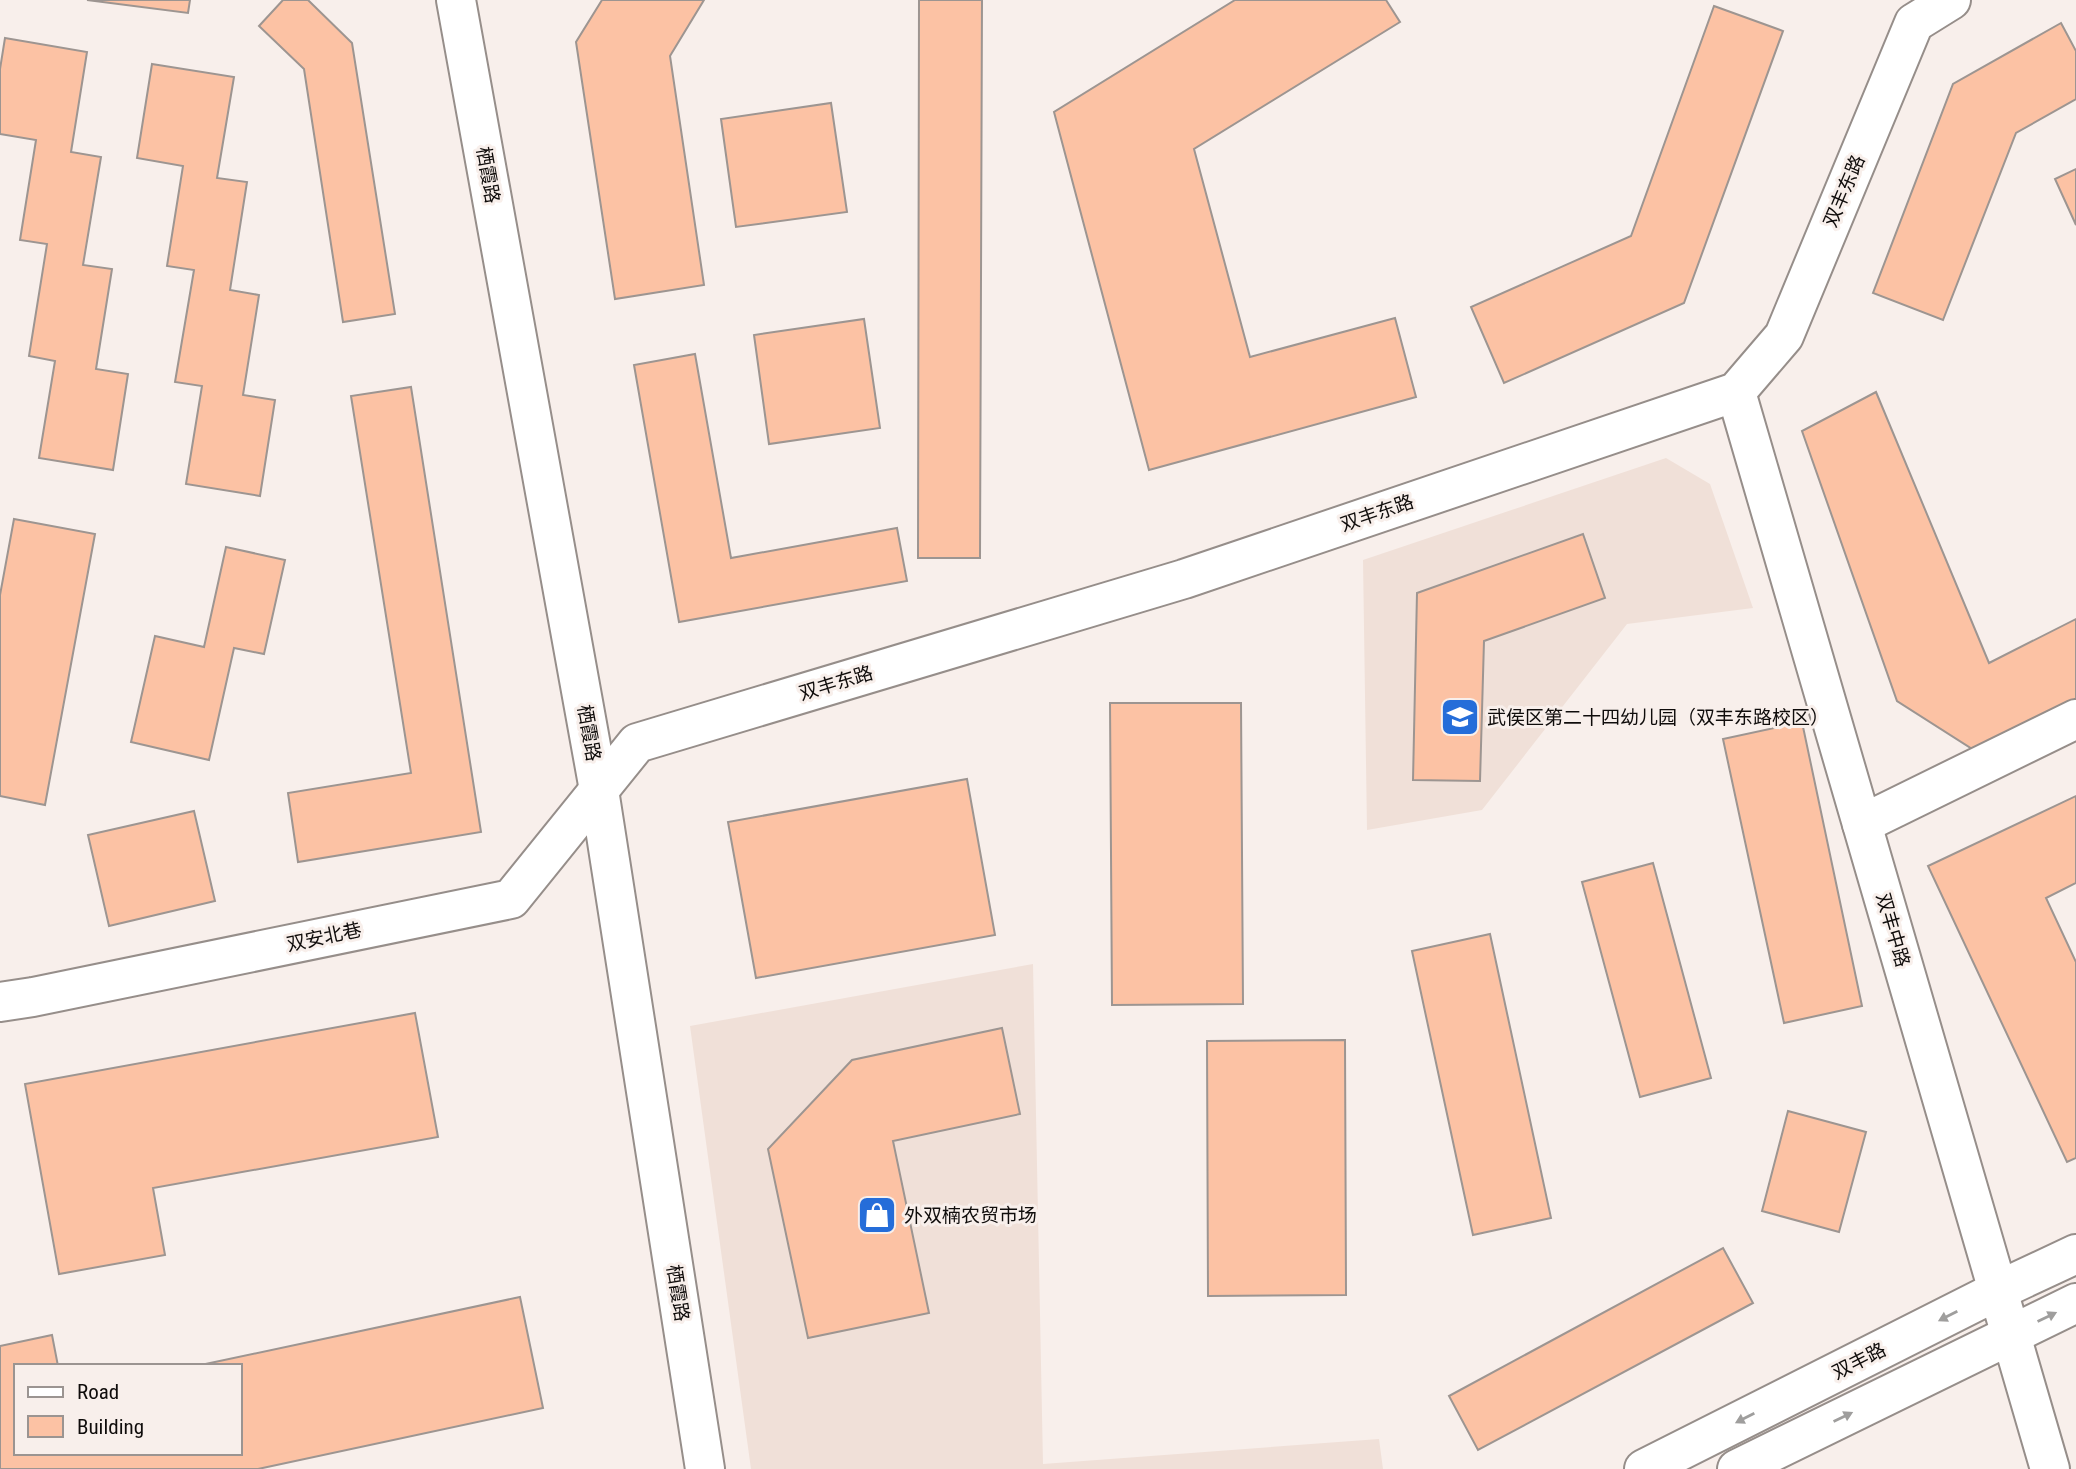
<svg xmlns="http://www.w3.org/2000/svg" width="2076" height="1469" font-family="'Roboto Condensed','Noto Sans SC',sans-serif">
	<style>
		.built { fill: #f0e0d8 }
		.building { fill: #fcc2a4; stroke: #9d9591; stroke-width: 2 }
		.lines { fill: none; stroke-linecap: round; stroke-linejoin: round }
		.minor-casing { stroke: #968e8a; stroke-width: 42 }
		.minor { stroke: #fff; stroke-width: 38 }
		.oneway { fill: #9f9e9d }
		.labels { text-anchor: middle; dominant-baseline: central; stroke-width: 6; stroke-linejoin: round; paint-order: stroke }
		.street-label { font-size: 19px; fill: #0f0c0b; stroke: #f8efeb }
		.poi-label { font-size: 19px; fill: #0f0c0b; stroke: #f8efeb; text-anchor: start }
	</style>
	<rect width="100%" height="100%" fill="#f8efeb"/>
	<g class="built">
		<polygon points="1666,458 1710,484 1753,608 1627,624 1482,810 1367,830 1363,560"/>
		<polygon points="1033,964 1043,1464 1379,1439 1383,1469 751,1469 690,1026"/>
	</g>
	<g class="building">
		<polygon points="87,0 190,0 188,13"/>
		<polygon points="283,0 308,0 352,43 395,314 343,322 304,69 259,26"/>
		<polygon points="602,0 704,0 670,56 704,285 615,299 576,42"/>
		<polygon points="919,0 982,0 980,558 918,558"/>
		<polygon points="1235,0 1386,0 1400,22 1194,149 1250,357 1395,318 1416,397 1149,470 1054,112"/>
		<polygon points="1714,6 1783,31 1684,303 1504,383 1471,307 1631,236"/>
		<polygon points="2061,23 2076,51 2076,99 2016,133 1943,320 1873,293 1953,84"/>
		<polygon points="5,38 87,52 71,152 101,157 83,265 112,269 96,369 128,374 113,470 39,458 55,361 29,356 47,244 20,240 36,140 0,134 0,69"/>
		<polygon points="152,64 234,77 217,178 247,182 230,290 259,295 243,395 275,400 260,496 186,484 202,386 175,382 194,270 167,266 183,166 137,158"/>
		<polygon points="831,103 847,212 736,227 721,119"/>
		<polygon points="2076,169 2076,225 2055,179"/>
		<polygon points="864,319 880,428 769,444 754,335"/>
		<polygon points="695,354 731,558 897,528 907,581 679,622 634,365"/>
		<polygon points="411,387 481,832 298,862 288,793 411,773 351,396"/>
		<polygon points="1876,392 1989,663 2076,619 2076,701 1977,752 1897,701 1802,431"/>
		<polygon points="14,519 95,534 45,805 0,796 0,595"/>
		<polygon points="1583,534 1605,598 1484,641 1480,781 1413,780 1417,593"/>
		<polygon points="226,547 285,560 264,654 234,648 209,760 131,742 155,636 204,647"/>
		<polygon points="1110,703 1241,703 1243,1004 1112,1005"/>
		<polygon points="1802,722 1862,1006 1784,1023 1723,739"/>
		<polygon points="967,779 995,935 756,978 728,822"/>
		<polygon points="2076,796 2076,883 2046,898 2076,962 2076,1158 2067,1162 1928,866"/>
		<polygon points="194,811 215,901 109,926 88,835"/>
		<polygon points="1653,863 1711,1078 1640,1097 1582,882"/>
		<polygon points="1490,934 1551,1218 1473,1235 1412,951"/>
		<polygon points="415,1013 438,1137 153,1188 165,1255 59,1274 25,1084"/>
		<polygon points="1002,1028 1020,1114 893,1141 929,1313 808,1338 768,1149 852,1060"/>
		<polygon points="1345,1040 1346,1295 1208,1296 1207,1041"/>
		<polygon points="1788,1111 1866,1132 1839,1232 1762,1211"/>
		<polygon points="1723,1248 1753,1303 1478,1450 1449,1396"/>
		<polygon points="520,1297 543,1408 258,1469 0,1469 0,1346 52,1335 58,1366 16,1366 16,1453 240,1453 240,1366 196,1366"/>
	</g>
	<g class="lines">
		<g class="minor-casing">
			<g id="minor">
				<polyline points="456,0 599,790 705,1469"/>
				<polyline points="1736,392 2050,1469"/>
				<polyline points="1862,824 2076,719"/>
				<polyline points="0,1002 33,997 511,899 637,743 1184,579 1736,392 1784,336 1914,23 1951,0"/>
				<polyline points="1644,1469 1997,1291 2076,1254"/>
				<polyline points="1737,1469 2076,1303"/>
			</g>
		</g>
		<use href="#minor" class="minor"/>
	</g>
	<defs><path id="oneway-solid" d="M-6-.8H1V-3.2L6.5 0L1 3.2V.8H-6Z" transform="scale(1.75)"/></defs>
	<g class="oneway">
		<use href="#oneway-solid" transform="translate(1948 1316) rotate(153)"/>
		<use href="#oneway-solid" transform="translate(2047 1317) rotate(-26)"/>
		<use href="#oneway-solid" transform="translate(1843 1417) rotate(-26)"/>
		<use href="#oneway-solid" transform="translate(1745 1418) rotate(153)"/>
	</g>
	<defs>
		<g id="school-square" transform="scale(2.0125)"><rect x="-9" y="-9" width="18" height="18" rx="4" fill="#256dd9" stroke="#f8efeb"/><path d="M0-5L7-2L0 1L-7-2ZM-4 1L0 2.5L4 1V4Q0 6-4 4Z" fill="#fff"/></g>
		<g id="shop-square" transform="scale(2.0125)"><rect x="-9" y="-9" width="18" height="18" rx="4" fill="#256dd9" stroke="#f8efeb"/><path d="M-5-2.5h2.3a2.7 3.5 0 0 1 5.4 0H5L5.5 6h-11ZM-1.5-2.5h3a1.5 2.3 0 0 0-3 0Z" fill="#fff"/></g>
	</defs>
	<g fill-rule="evenodd">
		<use href="#school-square" x="1460" y="717"/>
		<use href="#shop-square" x="877" y="1215"/>
	</g>
	<g class="labels">
		<g class="street-label">
			<text transform="translate(488 175) rotate(80)">栖霞路</text>
			<text transform="translate(1844 191) rotate(-67)">双丰东路</text>
			<text transform="translate(1377 513) rotate(-19)">双丰东路</text>
			<text transform="translate(836 683) rotate(-17)">双丰东路</text>
			<text transform="translate(589 733) rotate(80)">栖霞路</text>
			<text transform="translate(1893 930) rotate(74)">双丰中路</text>
			<text transform="translate(324 937) rotate(-12)">双安北巷</text>
			<text transform="translate(678 1293) rotate(81)">栖霞路</text>
			<text transform="translate(1859 1361) rotate(-27)">双丰路</text>
		</g>
		<g class="poi-label">
			<text x="1487" y="717">武侯区第二十四幼儿园（双丰东路校区）</text>
			<text x="904" y="1215">外双楠农贸市场</text>
		</g>
	</g>
	<rect x="14" y="1364" width="228" height="91" fill="#f8efeb" stroke="#9b9491" stroke-width="2"/>
	<rect x="28" y="1387" width="35" height="10" fill="#ffffff" stroke="#9b9491" stroke-width="2"/>
	<text x="77" y="1399" font-size="21" fill="#0f0c0b">Road</text>
	<rect x="28" y="1416" width="35" height="21" fill="#fcc2a4" stroke="#9b9491" stroke-width="2"/>
	<text x="77" y="1434" font-size="21" fill="#0f0c0b">Building</text>
</svg>
